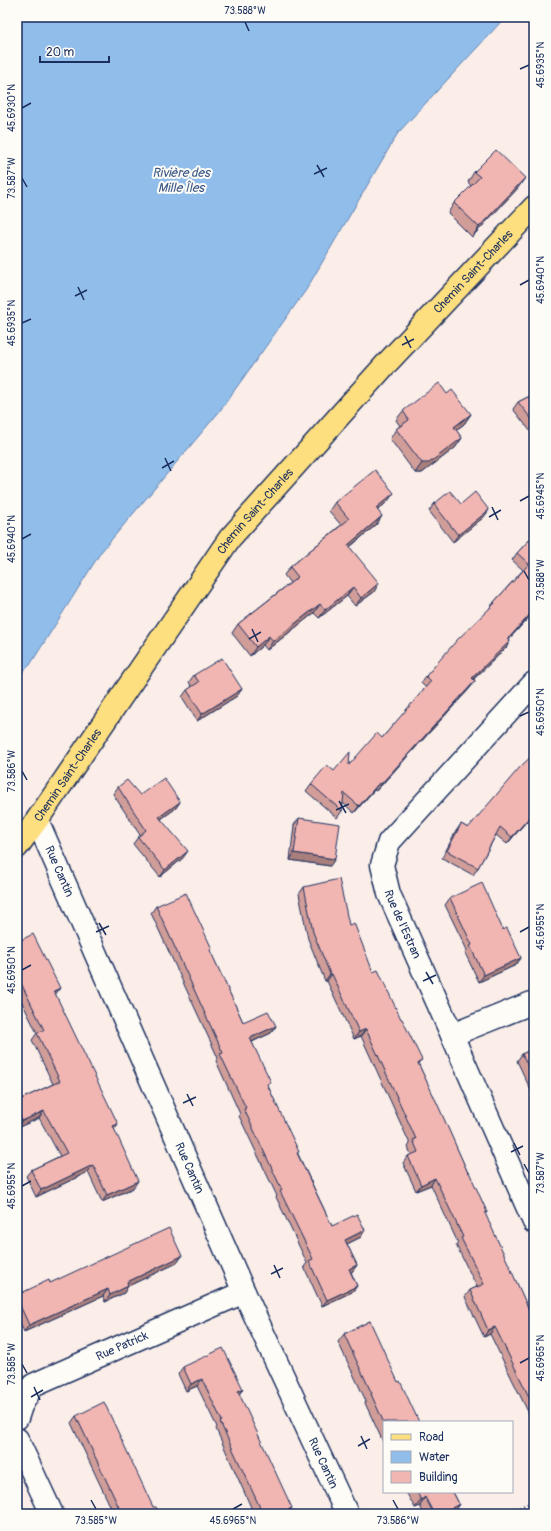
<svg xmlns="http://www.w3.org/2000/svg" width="551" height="1531" font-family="Pangolin,sans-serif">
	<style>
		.water { fill: #91bdea; stroke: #6284b2 }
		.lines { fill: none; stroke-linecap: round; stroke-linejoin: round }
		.minor-casing { stroke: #1b2f5e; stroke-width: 25 }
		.major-casing { stroke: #1b2f5e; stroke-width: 25 }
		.path { stroke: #1b2f5e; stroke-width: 2.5; stroke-dasharray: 1 3; stroke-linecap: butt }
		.minor { stroke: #fdfcf7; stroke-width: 22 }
		.major { stroke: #fedf80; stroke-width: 22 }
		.wall { fill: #d09d99; stroke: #1b2f5e }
		.shaded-wall { fill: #a97f7d; stroke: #1b2f5e }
		.building { fill: #f2b6b2; stroke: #1b2f5e }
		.ticks { fill: none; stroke: #1b2f5e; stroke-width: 1.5 }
		.labels { text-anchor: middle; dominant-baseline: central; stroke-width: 4; stroke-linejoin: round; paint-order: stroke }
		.street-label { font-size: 12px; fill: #1b2f5e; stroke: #fdfcf7 }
		.water-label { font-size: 13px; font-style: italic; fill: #3e5a88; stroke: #fdfcf7 }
		.neatline { fill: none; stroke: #1b2f5e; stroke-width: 1.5 }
		.ticks-label { font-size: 10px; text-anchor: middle; fill: #1b2f5e }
	</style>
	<rect width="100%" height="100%" fill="#fbeee9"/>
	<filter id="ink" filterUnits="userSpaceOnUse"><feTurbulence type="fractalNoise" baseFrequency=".025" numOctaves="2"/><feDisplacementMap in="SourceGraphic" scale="8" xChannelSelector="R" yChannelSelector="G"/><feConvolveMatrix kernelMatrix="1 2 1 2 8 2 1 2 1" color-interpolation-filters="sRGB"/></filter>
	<g filter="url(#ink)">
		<polygon class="water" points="17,17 508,17 500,23 398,133 306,290 219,412 101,552 30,665 17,677"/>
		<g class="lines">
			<g class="minor-casing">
				<g id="minor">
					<path id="s1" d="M 534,683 L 389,842 L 382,865 L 389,894 L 452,1035 L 534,1222"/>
					<path id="s2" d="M 37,820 L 244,1292 L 347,1514"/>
					<polyline points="452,1035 534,1002"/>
					<path id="s3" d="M 17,1418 L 21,1406 L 33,1385 L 244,1292"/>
					<polyline points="17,1439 52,1514"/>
				</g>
			</g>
			<g class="major-casing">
				<g id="major">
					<path id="s4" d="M 17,847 L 37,820 L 230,538 L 386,364 L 534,207"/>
				</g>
			</g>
			<polyline class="path" points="505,1514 534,1501"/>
			<use href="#minor" class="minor"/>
			<use href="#major" class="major"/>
		</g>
		<g class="wall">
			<polygon points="474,172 518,188 472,237 448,213 454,203 471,186 468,182"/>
			<polygon points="534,394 534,436 513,409 518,402"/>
			<polygon points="403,411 471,414 464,424 456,430 462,438 455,448 422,473 415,473 390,439 396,429 400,426 396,420"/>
			<polygon points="388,501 377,511 382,516 376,525 350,547 374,592 355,606 347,596 319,618 314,613 267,650 263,645 250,656 232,633 238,624 290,583 284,575 290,567 341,525 329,511 335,502"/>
			<polygon points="434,504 461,504 484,517 453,542 429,511"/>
			<polygon points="534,535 534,612 509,639 510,641 506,648 474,679 475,681 470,688 376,791 374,790 354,813 343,803 342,811 337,818 306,791 311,784 334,771 349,765 382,738 426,688 421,683 426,676 489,609 494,602 523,570 512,560 517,553"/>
			<polygon points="194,675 242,689 237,696 197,721 182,697 187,690 192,687 189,682"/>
			<polygon points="118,787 140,795 180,802 175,809 161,819 183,858 160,877 133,844 138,837 140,835 113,794"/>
			<polygon points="532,815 507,844 496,835 478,868 473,875 442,858 456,831 461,824 468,828"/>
			<polygon points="299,818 330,866 290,860 294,825"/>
			<polygon points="304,887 349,925 373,972 419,1065 468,1173 487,1212 485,1215 534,1321 534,1424 490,1334 484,1337 465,1297 470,1290 477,1287 456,1245 458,1243 431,1185 416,1191 403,1163 408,1156 411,1155 408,1147 410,1144 361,1036 354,1039 327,981 325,981 308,939 299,894"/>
			<polygon points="450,898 503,930 521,958 516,965 479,982 465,953 467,950 445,905"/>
			<polygon points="156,906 212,949 210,951 243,1022 276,1026 271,1033 252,1042 268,1086 298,1154 332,1226 361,1237 347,1244 357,1265 352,1272 351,1272 357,1286 352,1292 322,1306 304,1267 307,1263 276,1197 277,1196 239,1116 240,1114 216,1061 218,1058 151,913"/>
			<polygon points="17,942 55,994 114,1129 133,1188 102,1202 88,1172 36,1197 26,1176 31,1170 60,1156 39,1118 17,1128 17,1101 53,1084 32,1040 37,1033 17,992"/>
			<polygon points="534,1048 534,1097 517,1061 522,1054"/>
			<polygon points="182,1256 177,1263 128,1286 124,1293 105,1302 103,1296 24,1332 17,1316 17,1295 50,1283"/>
			<polygon points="370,1321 384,1422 384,1444 365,1403 366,1401 338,1342 344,1334"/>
			<polygon points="183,1367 239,1394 288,1514 254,1514 216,1429 217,1427 197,1386 186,1391 178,1374"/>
			<polygon points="76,1416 153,1507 159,1514 114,1514 71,1423"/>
			<polygon points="406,1492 453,1492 459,1504 453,1513 451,1514 424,1514 420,1506 415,1508"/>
		</g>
		<g class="shaded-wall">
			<polygon points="525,178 518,188 472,237 479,227"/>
			<polygon points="471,414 464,424 447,437 454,427"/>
			<polygon points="462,438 455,448 422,473 415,473 422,463"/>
			<polygon points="394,493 388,501 370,517 376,508"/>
			<polygon points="489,510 484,517 453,542 458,535"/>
			<polygon points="382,516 376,525 342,553 348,545"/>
			<polygon points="379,583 374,592 355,606 361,598"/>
			<polygon points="353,587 347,596 319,618 325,610"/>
			<polygon points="320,604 314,613 267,650 273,641"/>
			<polygon points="534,610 534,612 503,645 508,639"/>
			<polygon points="269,636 263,645 250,656 256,647"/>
			<polygon points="510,641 506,648 467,685 472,678"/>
			<polygon points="475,681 470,688 376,791 381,784"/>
			<polygon points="242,689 237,696 197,721 202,714"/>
			<polygon points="379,783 374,790 354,813 359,806"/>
			<polygon points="180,802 175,809 154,824 159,817"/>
			<polygon points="534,812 532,815 507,844 512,837"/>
			<polygon points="188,851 183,858 160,877 165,870"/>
			<polygon points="294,853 335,859 330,866 290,860"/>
			<polygon points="521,958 516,965 479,982 484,975"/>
			<polygon points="330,974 332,974 327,981 325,981"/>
			<polygon points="60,988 55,995 54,991"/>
			<polygon points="276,1026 271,1033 245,1045 250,1038"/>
			<polygon points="366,1029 361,1036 354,1039 359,1032"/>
			<polygon points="44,1111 39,1118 17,1128 22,1121"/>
			<polygon points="118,1124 113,1131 113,1126"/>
			<polygon points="93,1165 88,1172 36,1197 41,1190"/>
			<polygon points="435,1178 431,1185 416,1191 421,1185"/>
			<polygon points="138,1181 133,1188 102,1202 107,1195"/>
			<polygon points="365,1230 361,1237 341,1247 345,1240"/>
			<polygon points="182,1256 177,1263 122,1289 127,1282"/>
			<polygon points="357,1265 352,1272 344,1275 349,1269"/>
			<polygon points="128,1286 124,1293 105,1302 110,1295"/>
			<polygon points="357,1286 352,1292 322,1306 327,1300"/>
			<polygon points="108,1289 103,1296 24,1332 29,1325"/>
			<polygon points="495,1327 490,1334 484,1337 488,1330"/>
			<polygon points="202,1379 197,1386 186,1391 191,1384"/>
			<polygon points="243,1389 238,1396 238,1391"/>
			<polygon points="425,1497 420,1506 415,1508 421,1500"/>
			<polygon points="459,1504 453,1513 451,1514 441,1514"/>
			<polygon points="292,1508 288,1514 279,1514"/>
		</g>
		<g class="building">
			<polygon points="496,150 525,178 479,227 454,203 480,177 474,172"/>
			<polygon points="439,383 447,394 452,390 471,414 454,427 462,438 429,463 422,463 396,429 409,420 403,411"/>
			<polygon points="534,394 534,422 518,402"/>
			<polygon points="375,470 394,493 376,508 382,516 348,545 379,583 361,598 353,587 325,610 320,604 273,641 269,636 256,647 238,624 298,577 290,567 349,519 335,502"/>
			<polygon points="450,491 461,504 475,492 489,510 458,535 434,504"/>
			<polygon points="534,535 534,610 508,639 510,641 472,678 475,681 381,784 379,783 359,806 344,793 342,811 311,784 327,765 334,771 350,752 349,765 377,733 382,738 431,681 426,676 457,640 495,603 494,602 529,564 517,553"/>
			<polygon points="222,658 242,689 202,714 187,690 199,682 194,675"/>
			<polygon points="534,754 534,804 533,805 534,806 534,812 512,837 500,827 478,868 447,851 461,824 468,828 521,766"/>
			<polygon points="164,778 180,802 159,817 188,851 165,870 138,837 146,830 118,787 127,780 140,795"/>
			<polygon points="299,818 340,824 335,859 294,853"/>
			<polygon points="339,879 349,925 354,923 373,972 378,970 401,1019 402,1019 422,1060 418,1063 437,1103 468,1173 469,1172 487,1212 485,1213 508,1263 534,1321 534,1407 495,1327 488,1330 470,1290 484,1284 461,1238 463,1237 435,1178 421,1185 408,1156 418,1152 413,1140 416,1139 366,1029 359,1032 332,974 330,974 313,932 304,887"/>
			<polygon points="482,883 503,930 507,928 521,958 484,975 470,946 472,945 450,898"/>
			<polygon points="186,893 212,949 210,950 243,1022 268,1011 276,1026 250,1038 271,1082 267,1084 299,1152 297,1153 332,1226 357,1214 365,1230 345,1240 357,1265 349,1269 357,1286 327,1300 309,1261 313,1259 280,1191 282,1190 244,1109 246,1108 220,1054 223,1053 156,906"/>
			<polygon points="33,934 60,988 54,991 118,1124 113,1126 138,1181 107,1195 93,1165 41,1190 31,1170 67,1153 44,1111 22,1121 17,1110 17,1101 60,1081 37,1033 44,1030 17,975 17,942"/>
			<polygon points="534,1048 534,1079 522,1054"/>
			<polygon points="169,1228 182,1256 127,1282 128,1286 110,1295 108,1289 29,1325 17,1299 17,1295 49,1280 50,1283"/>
			<polygon points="370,1321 398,1382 400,1381 419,1422 384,1422 384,1423 371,1394 372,1394 344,1334"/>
			<polygon points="223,1348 243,1389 238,1391 292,1508 279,1514 263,1514 220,1422 222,1421 202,1379 191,1384 183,1367"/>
			<polygon points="104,1402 153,1507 156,1507 159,1514 122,1514 76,1416"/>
			<polygon points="417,1492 453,1492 459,1504 441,1514 434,1514 425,1497 421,1500"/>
		</g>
	</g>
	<path class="ticks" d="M 245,22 L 249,31M 520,69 L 529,65M 22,108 L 31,103M 317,165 L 324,177M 314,174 L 327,168M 22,178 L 27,187M 520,285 L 529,280M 78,287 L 84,300M 75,296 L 87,290M 22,323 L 31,319M 405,336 L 411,348M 402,345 L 414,339M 165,458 L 171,471M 162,468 L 174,461M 520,501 L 529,496M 492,507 L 498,520M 489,517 L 501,510M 22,539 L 31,534M 524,571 L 529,580M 252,629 L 258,642M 249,639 L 261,632M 520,716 L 529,712M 22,771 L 27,780M 339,801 L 346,813M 336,810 L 349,804M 99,923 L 106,935M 96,932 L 109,926M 520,932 L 529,927M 22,970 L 31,965M 426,972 L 433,984M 423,981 L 436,975M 187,1094 L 193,1106M 183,1103 L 196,1097M 514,1143 L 520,1155M 511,1152 L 523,1146M 524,1164 L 529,1173M 22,1186 L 31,1181M 274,1265 L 280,1278M 271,1274 L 283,1268M 520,1363 L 529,1358M 22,1364 L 27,1373M 34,1387 L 40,1400M 31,1397 L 43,1390M 361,1436 L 367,1449M 358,1446 L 370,1439M 91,1500 L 96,1509M 393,1500 L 398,1509M 233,1509 L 242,1504"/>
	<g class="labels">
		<g class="street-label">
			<text stroke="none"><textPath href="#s4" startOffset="736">Chemin Saint-Charles</textPath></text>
			<text stroke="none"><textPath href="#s4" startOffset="412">Chemin Saint-Charles</textPath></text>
			<text stroke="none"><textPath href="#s4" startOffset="88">Chemin Saint-Charles</textPath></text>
			<text stroke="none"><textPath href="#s2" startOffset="56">Rue Cantin</textPath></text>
			<text stroke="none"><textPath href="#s1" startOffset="302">Rue de l'Estran</textPath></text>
			<text stroke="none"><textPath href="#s2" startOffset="380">Rue Cantin</textPath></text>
			<text stroke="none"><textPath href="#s3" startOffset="134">Rue Patrick</textPath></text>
			<text stroke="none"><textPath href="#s2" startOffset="704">Rue Cantin</textPath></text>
		</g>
		<g class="water-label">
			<text x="181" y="173">Rivière des<tspan x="181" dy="15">Mille Îles</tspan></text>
		</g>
	</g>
	<rect width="551" height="1531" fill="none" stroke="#fdfcf7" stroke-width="44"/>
	<rect x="383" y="1421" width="130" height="72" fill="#fdfcf7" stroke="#a3aaba"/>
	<rect x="391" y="1434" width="20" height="6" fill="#fedf80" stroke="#a3aaba"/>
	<text x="419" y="1441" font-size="12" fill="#1b2f5e">Road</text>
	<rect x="391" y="1451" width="20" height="12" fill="#91bdea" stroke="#a3aaba"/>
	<text x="419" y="1461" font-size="12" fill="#1b2f5e">Water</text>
	<rect x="391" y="1471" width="20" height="12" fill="#f2b6b2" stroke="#a3aaba"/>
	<text x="419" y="1481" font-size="12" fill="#1b2f5e">Building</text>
	<path d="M40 56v6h69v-6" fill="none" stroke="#1b2f5e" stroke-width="2"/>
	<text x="46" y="56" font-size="12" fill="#1b2f5e" stroke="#fdfcf7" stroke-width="3" paint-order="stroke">20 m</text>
	<rect x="22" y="22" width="507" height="1487" class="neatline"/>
	<g class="ticks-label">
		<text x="245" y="14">73.588°W</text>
		<text transform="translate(540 65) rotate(-90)" y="4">45.6935°N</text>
		<text transform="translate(11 108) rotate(-90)" y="4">45.6930°N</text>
		<text transform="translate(11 178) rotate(-90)" y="4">73.587°W</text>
		<text transform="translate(540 280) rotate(-90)" y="4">45.6940°N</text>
		<text transform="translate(11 323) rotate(-90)" y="4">45.6935°N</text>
		<text transform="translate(540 496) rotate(-90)" y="4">45.6945°N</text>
		<text transform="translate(11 539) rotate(-90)" y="4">45.6940°N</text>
		<text transform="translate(540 580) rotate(-90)" y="4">73.588°W</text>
		<text transform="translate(540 712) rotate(-90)" y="4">45.6950°N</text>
		<text transform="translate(11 771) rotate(-90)" y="4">73.586°W</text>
		<text transform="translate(540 927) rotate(-90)" y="4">45.6955°N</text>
		<text transform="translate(11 970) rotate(-90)" y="4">45.6950°N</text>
		<text transform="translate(540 1173) rotate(-90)" y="4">73.587°W</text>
		<text transform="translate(11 1186) rotate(-90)" y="4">45.6955°N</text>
		<text transform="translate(540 1358) rotate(-90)" y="4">45.6965°N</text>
		<text transform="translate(11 1364) rotate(-90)" y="4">73.585°W</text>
		<text x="96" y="1524">73.585°W</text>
		<text x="233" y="1524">45.6965°N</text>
		<text x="398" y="1524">73.586°W</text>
	</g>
</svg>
